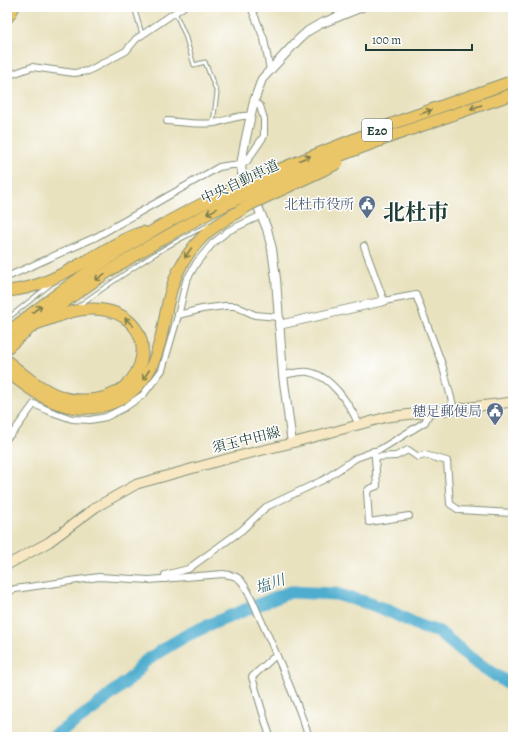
<svg xmlns="http://www.w3.org/2000/svg" width="520" height="744" font-family="Alegreya,'Noto Serif JP',serif">
	<style>
		.lines { fill: none; stroke-linecap: round; stroke-linejoin: round }
		.river { stroke: #50aecf; stroke-width: 13 }
		.service-casing { stroke: #84907a; stroke-width: 5 }
		.minor-casing { stroke: #84907a; stroke-width: 8 }
		.tertiary-casing { stroke: #84907a; stroke-width: 10 }
		.secondary-casing { stroke: #84907a; stroke-width: 11 }
		.motorway-casing { stroke: #84907a; stroke-width: 13 }
		.service { stroke: #fff; stroke-width: 3 }
		.minor { stroke: #fff; stroke-width: 6 }
		.tertiary { stroke: #fff; stroke-width: 8 }
		.secondary { stroke: #f7e8c3; stroke-width: 9 }
		.motorway { stroke: #eac669; stroke-width: 11 }
		.motorway-bridge-casing { stroke: #84907a; stroke-width: 13; stroke-linecap: butt }
		.motorway-bridge { stroke: #eac669; stroke-width: 11 }
		.oneway { stroke: #7a7b4c }
		.labels { text-anchor: middle; dominant-baseline: central; stroke-width: 3; stroke-linejoin: round; paint-order: stroke }
		.shield { fill: #fff; stroke: #627771; stroke-width: 1 }
		.shield-label { font-size: 13px; font-weight: bold; fill: #1f3d34 }
		.street-label { font-size: 14px; fill: #1f3d34; stroke: #fff }
		.service-label { font-size: 14px; fill: #4e5e75; stroke: #fff; text-anchor: end }
		.water-label { font-size: 15px; font-style: italic; fill: #30656a; stroke: #fff }
		.town-label { font-size: 22px; font-weight: bold; fill: #1f3d34; stroke: #fff }
	</style>
	<rect width="100%" height="100%" fill="#fff"/>
	<filter id="ink" filterUnits="userSpaceOnUse"><feTurbulence type="fractalNoise" baseFrequency=".025" numOctaves="2"/><feDisplacementMap in="SourceGraphic" scale="8" xChannelSelector="R" yChannelSelector="G"/><feConvolveMatrix kernelMatrix="1 2 1 2 8 2 1 2 1" color-interpolation-filters="sRGB"/></filter>
	<filter id="wash" filterUnits="userSpaceOnUse"><feTurbulence type="fractalNoise" baseFrequency=".012" numOctaves="4" result="noise"/><feDisplacementMap in="SourceGraphic" scale="16" xChannelSelector="R" yChannelSelector="G"/><feGaussianBlur stdDeviation="0.9" result="paint"/><feColorMatrix in="noise" values="0 0 0 0 0 0 0 0 0 0 0 0 0 0 0 0 0 1.4 0 .05"/><feComposite in="paint" operator="in"/></filter>
	<g filter="url(#wash)">
		<rect width="100%" height="100%" fill="#e9e2bf"/>
		<g class="lines">
			<polyline class="river" points="53,737 93,709 132,677 143,663 162,650 187,635 211,624 290,592 336,594 371,604 391,612 422,627 439,632 470,658 513,687"/>
		</g>
	</g>
	<g filter="url(#ink)">
		<g class="lines">
			<g class="service-casing">
				<g id="service">
					<polyline points="134,7 142,34"/>
					<polyline points="175,12 185,35 194,65 205,62 217,93 213,123"/>
					<path d="M 78,306 C 120,277 162,246 209,225"/>
					<polyline points="7,319 51,284"/>
				</g>
			</g>
			<g class="minor-casing">
				<g id="minor">
					<polyline points="251,7 264,39 270,70"/>
					<polyline points="7,76 32,67 74,73 88,71 126,51 136,39 183,7"/>
					<path d="M 167,121 C 179,122 203,125 214,123 C 227,121 238,114 251,116"/>
					<polyline points="364,246 384,301 416,295 442,364 454,409"/>
					<polyline points="7,277 96,237 219,167 231,165 241,165 247,161 264,136 264,119 260,106 254,101"/>
					<polyline points="178,315 202,309 225,306 235,306 255,315 278,317"/>
					<path d="M 283,375 C 291,374 300,371 308,372 C 331,375 350,405 359,425"/>
					<polyline points="7,438 15,430 34,404 49,411 72,419 90,420 106,417 124,408 143,395 162,370 179,312 186,281 197,262 213,243 228,231 262,215"/>
					<polyline points="373,451 375,457 396,456 408,450 418,457 425,455 447,461 450,504 459,510 513,513"/>
					<polyline points="375,457 377,486 369,489 367,492 369,522 409,516"/>
					<polyline points="165,579 165,575 188,569 242,530 266,507 325,479 356,458 381,449 425,422 430,412"/>
					<path d="M 7,592 L 15,589 L 99,577 L 149,580 L 223,574 C 231,575 238,576 242,582 C 250,592 255,607 260,618 C 278,657 295,697 309,737"/>
					<polyline points="270,737 252,677 276,655"/>
				</g>
			</g>
			<g class="tertiary-casing">
				<g id="tertiary">
					<polyline points="249,186 242,173 241,165 244,147 254,101 262,79 298,40 308,31 320,24 362,7"/>
					<polyline points="254,197 267,229 272,249 276,279 283,375 292,443"/>
					<polyline points="279,325 384,301"/>
				</g>
			</g>
			<g class="secondary-casing">
				<polyline id="secondary" points="7,565 49,542 96,507 137,484 230,458 292,443 387,417 513,402"/>
			</g>
			<g class="motorway-casing">
				<g id="motorway">
					<polyline points="7,18 14,7"/>
					<path d="M 7,291 C 38,289 67,272 93,257 C 111,247 123,238 143,232"/>
					<path d="M 7,333 C 55,294 106,258 159,227 C 186,211 215,198 243,184"/>
					<path d="M 7,348 C 28,328 51,312 74,295 C 129,256 187,223 247,194"/>
					<path d="M 7,361 C 24,375 41,390 62,397 C 69,400 76,400 83,400 C 152,402 167,312 94,309 C 74,308 52,319 33,325"/>
					<path d="M 7,371 C 40,399 76,421 119,400 C 134,392 145,380 152,365 C 167,333 163,297 182,264 C 200,232 221,222 251,204"/>
				</g>
			</g>
			<use href="#service" class="service"/>
			<use href="#minor" class="minor"/>
			<use href="#tertiary" class="tertiary"/>
			<use href="#secondary" class="secondary"/>
			<use href="#motorway" class="motorway"/>
			<g class="motorway-bridge-casing">
				<g id="motorway-bridge">
					<polyline points="243,184 397,122 513,81"/>
					<path d="M 247,194 C 334,155 423,125 513,94"/>
					<polyline points="251,204 338,163"/>
				</g>
			</g>
			<use href="#motorway-bridge" class="motorway-bridge"/>
		</g>
		<defs><path id="oneway-shaft" d="M-6 0H5M1.5-3L5.5 0L1.5 3" fill="none" stroke-width="1.6" stroke-linecap="round" stroke-linejoin="round"/></defs>
		<g class="oneway">
			<use href="#oneway-shaft" transform="translate(476 107) rotate(161)"/>
			<use href="#oneway-shaft" transform="translate(426 112) rotate(-20)"/>
			<use href="#oneway-shaft" transform="translate(305 158) rotate(-21)"/>
			<use href="#oneway-shaft" transform="translate(212 211) rotate(154)"/>
			<use href="#oneway-shaft" transform="translate(188 253) rotate(124)"/>
			<use href="#oneway-shaft" transform="translate(100 277) rotate(146)"/>
			<use href="#oneway-shaft" transform="translate(37 309) rotate(-37)"/>
			<use href="#oneway-shaft" transform="translate(129 322) rotate(-136)"/>
			<use href="#oneway-shaft" transform="translate(146 375) rotate(123)"/>
		</g>
	</g>
	<defs>
		<g id="civic-pin" transform="scale(0.9)"><path d="M0 17L-7.5 6A9.5 9.5 0 1 1 7.5 6Z" fill="#5c6f8a" stroke="#fff"/><path d="M-.6-6.5H3V-4.5H.6V-3L4-1V1h2V6H-6V1h2V-1L-.6-3ZM-1.2 2.5V6h2.4V2.5Z" fill="#fff"/></g>
	</defs>
	<g fill-rule="evenodd">
		<use href="#civic-pin" x="367" y="204"/>
		<use href="#civic-pin" x="495" y="411"/>
	</g>
	<g class="labels">
		<rect class="shield" x="362" y="119" width="30" height="22" rx="3"/>
		<g class="shield-label">
			<text x="377" y="130">E20</text>
		</g>
		<g class="street-label">
			<text transform="translate(240 182) rotate(-25)">中央自動車道</text>
			<text transform="translate(246 440) rotate(-14)">須玉中田線</text>
		</g>
		<g class="service-label">
			<text x="354" y="204">北杜市役所</text>
			<text x="482" y="411">穂足郵便局</text>
		</g>
		<g class="water-label">
			<text transform="translate(270 584) rotate(-19)">塩川</text>
		</g>
		<g class="town-label">
			<text x="416" y="213">北杜市</text>
		</g>
	</g>
	<rect width="520" height="744" fill="none" stroke="#fff" stroke-width="24"/>
	<path d="M366 44v6h106v-6" fill="none" stroke="#1f3d34" stroke-width="2"/>
	<text x="372" y="44" font-size="12" fill="#1f3d34" stroke="#ffffff" stroke-width="3" paint-order="stroke">100 m</text>
</svg>
